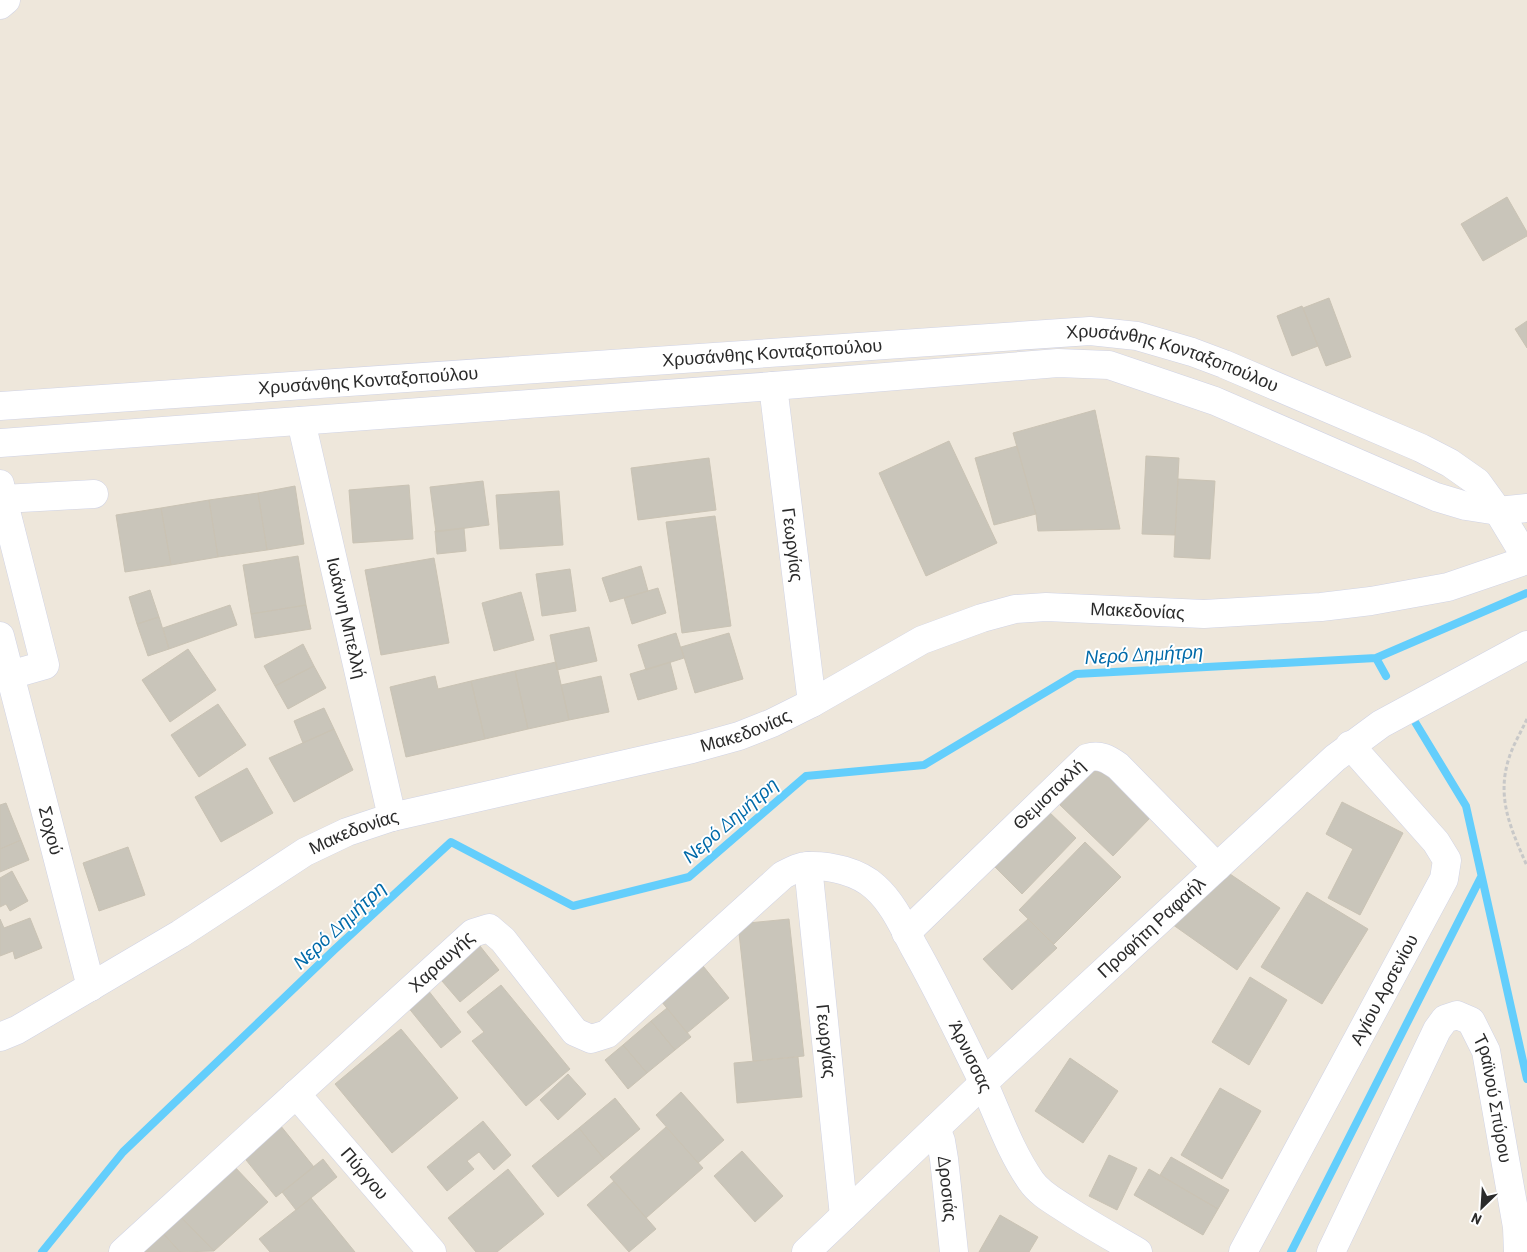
<svg xmlns="http://www.w3.org/2000/svg" width="1527" height="1252" font-family="Barlow,sans-serif">
  <style>
    .lines { fill: none; stroke-linecap: round; stroke-linejoin: round }
    .stream { stroke: #63cefc; stroke-width: 8 }
    .building { fill: #c9c5ba; stroke: #cac3b4 }
    .minor-casing { stroke: #d0d3e5; stroke-width: 29 }
    .tertiary-casing { stroke: #d0d3e5; stroke-width: 29 }
    .path { stroke: #c8c8c8; stroke-width: 3; stroke-dasharray: 4 2.5; stroke-linecap: butt }
    .minor { stroke: #fff; stroke-width: 28 }
    .tertiary { stroke: #fff; stroke-width: 28 }
    .labels { text-anchor: middle; stroke-width: 4; stroke-linejoin: round; paint-order: stroke }
    .street-label { font-size: 18px; fill: #2b2b2b; stroke: #fff }
    .water-label { font-size: 19px; font-style: italic; fill: #006aa9; stroke: #fff }
  </style>
  <rect width="100%" height="100%" fill="#eee7db"/>
  <g class="lines">
    <path class="stream" d="M1376,658L1386,676
      M1412,717L1466,806L1527,1079
      M42,1252L123,1152L334,950L451,842L573,906L689,877L806,776L924,765L1076,674L1376,658L1527,593
      M1291,1252L1481,877"/>
  </g>
  <path class="building" d="M1507,197L1527,232V236L1483,261L1461,224Z
    M1329,298L1351,357L1326,366L1303,308Z
    M1302,306L1318,346L1292,356L1277,316Z
    M1527,321V348L1515,329Z
    M1095,410L1120,529L1038,531L1036,514L1013,433Z
    M949,441L997,543L926,576L879,473Z
    M1017,446L1036,514L994,525L975,458Z
    M1146,456L1179,458L1175,535L1142,534Z
    M709,458L716,510L638,520L631,468Z
    M1178,479L1215,481L1210,559L1174,557Z
    M483,481L489,525L436,532L430,487Z
    M409,485L413,539L353,543L349,490Z
    M295,486L304,544L267,550L258,493Z
    M559,491L563,545L500,549L496,495Z
    M258,493L267,550L218,557L209,500Z
    M209,500L218,557L171,565L161,508Z
    M161,508L171,565L125,572L116,515Z
    M715,516L731,626L682,633L666,522Z
    M464,528L466,551L437,554L435,531Z
    M298,556L306,605L251,614L243,565Z
    M434,558L449,643L381,655L365,570Z
    M641,566L648,591L610,602L602,578Z
    M570,569L576,611L542,616L536,574Z
    M658,588L666,613L632,624L624,598Z
    M150,590L159,617L137,624L129,597Z
    M521,592L534,640L494,651L482,603Z
    M230,605L237,625L169,649L163,628Z
    M306,605L311,629L255,638L251,614Z
    M159,617L169,649L148,656L137,624Z
    M589,627L597,661L557,670L550,635Z
    M676,633L684,658L646,670L638,645Z
    M729,633L743,679L695,693L681,647Z
    M303,644L314,666L275,686L264,666Z
    M188,649L216,690L170,722L142,680Z
    M556,662L569,720L528,729L515,671Z
    M670,662L677,689L638,700L630,674Z
    M314,666L326,688L288,709L275,686Z
    M515,671L528,729L485,739L471,681Z
    M435,676L438,689L471,681L485,739L406,757L390,687Z
    M601,676L609,712L569,720L561,685Z
    M218,704L246,745L199,777L171,735Z
    M324,708L334,729L303,743L294,721Z
    M334,729L353,770L294,802L269,758Z
    M1097,766L1151,817L1113,856L1060,805Z
    M247,768L273,813L221,842L195,797Z
    M1342,802L1403,833L1360,915L1328,898L1353,849L1326,834Z
    M6,803L21,840L0,849V805Z
    M1046,809L1076,838L1022,894L993,865Z
    M21,840L29,860L0,872V849Z
    M1085,842L1121,877L1054,944L1019,910Z
    M128,847L145,895L99,911L83,863Z
    M12,871L28,901L10,911L6,904L0,907V878Z
    M1230,874L1280,908L1237,970L1169,922L1191,907Z
    M1307,892L1368,929L1322,1004L1261,967Z
    M30,918L42,948L15,959L13,951L0,956V919L4,928Z
    M789,919L804,1056L753,1061L738,924Z
    M1028,919L1057,948L1012,990L983,959Z
    M476,941L499,970L460,1002L436,974Z
    M699,961L729,998L687,1033L657,996Z
    M1250,977L1287,1000L1249,1065L1212,1042Z
    M424,985L461,1032L441,1048L403,1001Z
    M501,985L570,1069L526,1106L472,1041L484,1032L467,1012Z
    M667,1008L691,1037L675,1050L651,1021Z
    M651,1021L675,1050L647,1073L623,1045Z
    M401,1029L458,1098L392,1153L335,1084Z
    M623,1045L647,1073L628,1089L605,1060Z
    M798,1057L802,1097L737,1103L734,1063Z
    M1070,1058L1118,1091L1083,1143L1035,1111Z
    M568,1074L586,1094L558,1120L540,1100Z
    M1220,1088L1261,1111L1222,1179L1181,1155Z
    M681,1092L724,1140L698,1163L656,1115Z
    M615,1098L640,1129L604,1159L579,1128Z
    M483,1121L511,1155L494,1170L479,1152L467,1161L474,1169L447,1191L427,1167Z
    M280,1125L314,1167L276,1197L242,1155Z
    M666,1127L703,1168L646,1218L610,1177Z
    M579,1128L604,1159L558,1197L532,1166Z
    M742,1151L783,1196L755,1222L714,1176Z
    M1109,1155L1137,1168L1117,1210L1089,1196Z
    M1171,1157L1229,1190L1218,1209L1160,1175Z
    M323,1159L337,1177L296,1210L282,1192Z
    M233,1165L268,1202L214,1251L179,1215Z
    M508,1169L544,1214L497,1252H476L448,1218Z
    M1149,1169L1218,1209L1203,1235L1134,1195Z
    M614,1181L656,1229L629,1252L587,1205Z
    M311,1198L355,1252H270L259,1239Z
    M179,1215L214,1251L180,1252L161,1231Z
    M1000,1215L1038,1237L1029,1252H979Z
    M161,1231L180,1252H138Z"/>
  <g class="lines">
    <g class="minor-casing">
      <g id="minor">
        <path d="M0,5L6,0"/>
        <path id="s1" d="M773,386L812,703"/>
        <path id="s2" d="M301,421L392,817"/>
        <path d="M0,484L3,499L94,494"/>
        <path d="M0,499H3L45,665L10,675"/>
        <path d="M1498,511L1527,508"/>
        <path id="s3" d="M0,636L91,987"/>
        <path id="s4" d="M808,866L844,1216"/>
        <path id="s5" d="M906,933L1087,758C1100,754 1108,759 1118,766L1217,867"/>
        <path id="s6" d="M296,1094L432,1252"/>
        <path id="s7" d="M936,1128L941,1141L944,1159L954,1252"/>
        <path id="s8" d="M123,1252L473,933L489,928L503,940L575,1032L591,1039L607,1034L783,875C791,871 799,866 808,866C830,865 859,872 875,887C893,903 903,926 914,947C939,991 961,1037 983,1082C998,1115 1010,1151 1031,1181C1040,1194 1054,1201 1066,1209C1090,1225 1114,1238 1138,1252"/>
        <path id="s9" d="M1243,1252L1444,879L1447,860L1436,842L1350,745"/>
        <path id="s10" d="M1331,1252L1437,1030L1445,1019L1457,1015L1471,1021L1486,1051L1517,1227L1518,1252"/>
      </g>
    </g>
    <g class="tertiary-casing">
      <g id="tertiary">
        <path id="s11" d="M0,406L1090,331L1137,336L1192,352L1224,364L1421,448L1450,463L1477,482L1498,511L1527,559"/>
        <path d="M0,443L773,386L1058,363L1109,365L1215,401L1436,497L1466,506L1498,511"/>
        <path id="s12" d="M0,1037L17,1030L180,934L305,852L347,832L392,817L692,749L739,736L772,723L812,703L922,640L982,618L1015,609L1046,607L1204,614L1321,607L1371,601L1448,587L1527,560"/>
        <path id="s13" d="M806,1252L995,1072L1335,758L1381,724L1527,645"/>
      </g>
    </g>
    <path class="path" d="M1527,719C1521,732 1513,745 1509,758C1496,798 1511,829 1527,866"/>
    <use href="#minor" class="minor"/>
    <use href="#tertiary" class="tertiary"/>
  </g>
  <g class="labels">
    <g class="street-label">
      <text dy="6" stroke="none"><textPath href="#s11" startOffset="774">Χρυσάνθης Κονταξοπούλου</textPath></text>
      <text dy="6" stroke="none"><textPath href="#s11" startOffset="1179">Χρυσάνθης Κονταξοπούλου</textPath></text>
      <text dy="6" stroke="none"><textPath href="#s11" startOffset="369">Χρυσάνθης Κονταξοπούλου</textPath></text>
      <text dy="6" stroke="none"><textPath href="#s1" startOffset="160">Γεωργίας</textPath></text>
      <text dy="6" stroke="none"><textPath href="#s12" startOffset="1235">Μακεδονίας</textPath></text>
      <text dy="6" stroke="none"><textPath href="#s2" startOffset="202">Ιωάννη Μπελλή</textPath></text>
      <text dy="6" stroke="none"><textPath href="#s12" startOffset="815">Μακεδονίας</textPath></text>
      <text dy="6" stroke="none"><textPath href="#s5" startOffset="199">Θεμιστοκλή</textPath></text>
      <text dy="6" stroke="none"><textPath href="#s3" startOffset="201">Σοχού</textPath></text>
      <text dy="6" stroke="none"><textPath href="#s12" startOffset="410">Μακεδονίας</textPath></text>
      <text dy="6" stroke="none"><textPath href="#s13" startOffset="474">Προφήτη Ραφαήλ</textPath></text>
      <text dy="6" stroke="none"><textPath href="#s8" startOffset="431">Χαραυγής</textPath></text>
      <text dy="6" stroke="none"><textPath href="#s9" startOffset="298">Αγίου Αρσενίου</textPath></text>
      <text dy="6" stroke="none"><textPath href="#s4" startOffset="176">Γεωργίας</textPath></text>
      <text dy="6" stroke="none"><textPath href="#s8" startOffset="1191">Άρνισσας</textPath></text>
      <text dy="6" stroke="none"><textPath href="#s10" startOffset="369">Τραϊνού Σπύρου</textPath></text>
      <text dy="6" stroke="none"><textPath href="#s6" startOffset="105">Πύργου</textPath></text>
      <text dy="6" stroke="none"><textPath href="#s7" startOffset="62">Δροσιάς</textPath></text>
    </g>
    <g class="water-label">
      <text transform="translate(1144 654) rotate(-3)" y="7">Νερό Δημήτρη</text>
      <text transform="translate(730 820) rotate(-41)" y="7">Νερό Δημήτρη</text>
      <text transform="translate(339 925) rotate(-43)" y="7">Νερό Δημήτρη</text>
    </g>
  </g>
  <g transform="translate(1482 1207) rotate(205)" stroke="#ffffff" stroke-width="4" paint-order="stroke">
  <path d="M0-4L9 19L0 12L-9 19Z" fill="#2b2b2b"/>
  <text y="-8" font-size="14" font-weight="bold" text-anchor="middle" fill="#2b2b2b">N</text>
  </g>
</svg>
